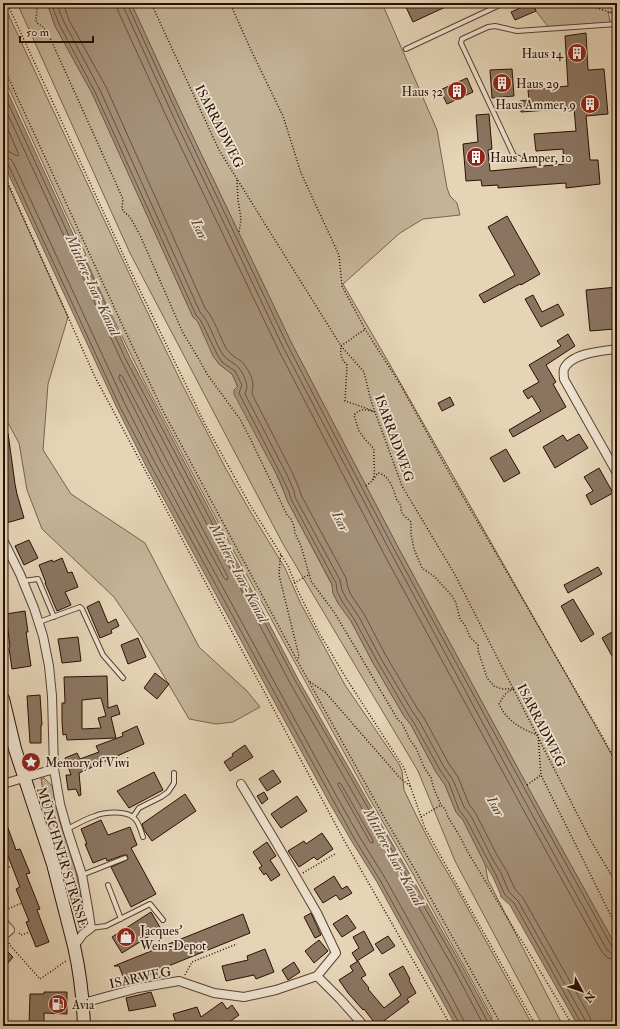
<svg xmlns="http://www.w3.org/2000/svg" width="620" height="1029" font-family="'IM FELL Double Pica',serif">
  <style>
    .green { fill: #c5b398; stroke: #78614e }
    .water { fill: #a5917a; stroke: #745d4b }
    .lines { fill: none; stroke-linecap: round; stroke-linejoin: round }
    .shore { stroke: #685040; stroke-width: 1 }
    .building { fill: #8b7561; stroke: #2a0f05; fill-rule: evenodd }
    .lane-casing { stroke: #594031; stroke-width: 6 }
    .street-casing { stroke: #594031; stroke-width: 10 }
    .secondary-casing { stroke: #2a0f05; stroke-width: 14 }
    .path { stroke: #2a0f05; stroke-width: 1.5; stroke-dasharray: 1 2; stroke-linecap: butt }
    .lane { stroke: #eee3d0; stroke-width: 4 }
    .street { stroke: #eee3d0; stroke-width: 8 }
    .secondary { stroke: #eee3d0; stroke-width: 12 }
    .labels { text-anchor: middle; stroke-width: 3.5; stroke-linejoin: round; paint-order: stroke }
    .poi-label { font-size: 13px; fill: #2a0f05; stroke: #eee3d0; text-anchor: start }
    .street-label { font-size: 13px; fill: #2a0f05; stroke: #eee3d0 }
    .water-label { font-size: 14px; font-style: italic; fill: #5b4334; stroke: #eee3d0 }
  </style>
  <rect width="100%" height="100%" fill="#e5d4b6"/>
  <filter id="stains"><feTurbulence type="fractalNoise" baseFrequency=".005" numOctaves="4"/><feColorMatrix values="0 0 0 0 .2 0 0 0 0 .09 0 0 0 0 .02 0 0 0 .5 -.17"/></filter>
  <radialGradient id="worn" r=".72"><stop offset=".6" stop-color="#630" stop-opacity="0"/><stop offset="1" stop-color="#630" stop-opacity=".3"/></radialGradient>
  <path class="green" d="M3,3L142,301L183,386L226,469L250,511L285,568L301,604L345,685L399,764L402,771L404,790L416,815L432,846L457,889L533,1026H495L491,1019L492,1017L413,874L368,796L218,522L147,387L109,310L84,256L86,255L65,212L3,75Z
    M17,3H47L55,26L92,93L193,317L198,322L219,364L232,374L285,494L287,500L332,585L333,593L338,603L351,621L372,661L404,716L411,725L436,772L445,785L456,812L463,820L485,864L488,880L563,1026H543L455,861L418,771L283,544L130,253Z
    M131,3H382L437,130L447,188L450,196L457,203L460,215L423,219L400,233L343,284L389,363L617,764V948L542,813L399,549L291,342L182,114Z
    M533,3H617V14H615L608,12L611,25L550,29L536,11Z
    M3,174L68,317L48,384L43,450L71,494L145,543L199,647L247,691L260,707L233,722L216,724L189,719L141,637L114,597L42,529L27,490L19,443L8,423H3Z
    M41,778H44L52,786L59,819L76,872L84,913L85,928H84C77,897 68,867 58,837C51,818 43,798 41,778Z"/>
  <path class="water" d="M47,3H131L182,114L291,342L399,549L542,813L617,948V1026H578L510,905L501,897L500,893L493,877L485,864L463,820L456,812L445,785L436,772L411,725L404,716L372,661L351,621L338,603L333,593L332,584L287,500L285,494L279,479L234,394V390L238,386L232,374L219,364L213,356L198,322L193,317L92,93L55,26Z
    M3,82L130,358L298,679L457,957L495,1026H456L377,882L351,840L329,802L147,468L117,408L3,162Z"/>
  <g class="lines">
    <path class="shore" d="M51,3L59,24L95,92L196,315L201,321L217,354L222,362L235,371L242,385L239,393L282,477L289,492L291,499L336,583L337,591L342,601L354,619L376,659L408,714L414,723L440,770L449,783L459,810L466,819L489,862L496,875L505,895L514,903L581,1023V1026
      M56,3L64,22L100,90L200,312C212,325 214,343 224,356C228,361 235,363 239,368C242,371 245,378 246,382C248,387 246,390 245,394L287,475L294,491L295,497L340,580L342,590L346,598L359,617L380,657L412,711L419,721L444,767L453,780L464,807L471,816L493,860L501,873L509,892L518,901L585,1020L586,1026
      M63,3L69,20L106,87L205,308C215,320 219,335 226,348C230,355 236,357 242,362C247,367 253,378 253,385C253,388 252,391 252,394L292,472L299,488L301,495L346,578L348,588L351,595L364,614L385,654L417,708L424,718L449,764L458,777L469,804L476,814L498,857L506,870L515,889L523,898L590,1017L592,1026
      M117,3L118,11L168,120L278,349L385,556L529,820L602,952L608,958L617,960
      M123,3L124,8L174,118L283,347L391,553L534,818L607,950L612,954H617
      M128,3V6L178,115L287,344L395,551L539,815L612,947L614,949H617
      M3,92L126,360L295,680L454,959L490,1026
      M3,104L122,362L290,683L450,962L484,1026
      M3,118L19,155L17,156L10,152L3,151
      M3,157L9,158L13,162L125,404L155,463L337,797L359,836L385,878L452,998L464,1021L465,1026
      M3,162H6L8,164L120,407L151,466L333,800L354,838L380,880L459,1023V1026
      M120,375L122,376L228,577L227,580H226L224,578L160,460L119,378Z
      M339,783L341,784L373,840V843L370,842L338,785Z"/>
  </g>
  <path class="building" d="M404,3H454L413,22Z
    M531,3H533L536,11L515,20L511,12Z
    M586,33L588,70L604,69L608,114L586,116L590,160H598L600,184L566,188V183L498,188V185L482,186L481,180L466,181L463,144L478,142L476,115L489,114L492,149L488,150L490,171L564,164L563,149L536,151L534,134L576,131L574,108L521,112L520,101L529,100L528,90L568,86L565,36Z
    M512,69L514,96L492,98L490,70Z
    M467,78L473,92L447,104L440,90Z
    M507,216L540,274L521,285L520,284L484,303L479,295L515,275L488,227Z
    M617,287V303H612L615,329L590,331L586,290Z
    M533,295L542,312L558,304L564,315L541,327L525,299Z
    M568,334L575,346L546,365L556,382L553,384L566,407L513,437L509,430L541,411L532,396L528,399L523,391L539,382L529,365L561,346L557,341Z
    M450,397L454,405L442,411L438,403Z
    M8,433L15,484L17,494L24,518L6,523L3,511V434Z
    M579,434L588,448L555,468L543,447L563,435L567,441Z
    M506,449L520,473L504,482L490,458Z
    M599,468L613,493L591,505L586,495L593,491L584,477Z
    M29,540L38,558L24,565L15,546Z
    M62,558L68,573L72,572L78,587L65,592L71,605L57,611L45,583H46L39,565L52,560L53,562Z
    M598,567L602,574L568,593L564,585Z
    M573,599L594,634L581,642L561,606Z
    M99,601L108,623L116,619L119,626L111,630L112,633L100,638L87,607Z
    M25,611L28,632H26L31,666L12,669L9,648L10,647L6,614Z
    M617,629V665L602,638Z
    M78,637L81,661L62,663L58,639Z
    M138,638L146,657L128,664L121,645Z
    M155,673L169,684L157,699L144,688Z
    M107,676L108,708L117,705L120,714L111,717L116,738L67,740L66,734L63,735L62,722V703H65L64,677ZM101,698L106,716L98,718L101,728L82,729V700Z
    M40,695L42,725H41V743H30L27,696Z
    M137,726L144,744L79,773L81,795L79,796L76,789L68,790L66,775H71L65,758L77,753L80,759L99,752L96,746L123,736L122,733Z
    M245,745L253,757L230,771L224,762L233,756L232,754Z
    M273,770L281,782L267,791L259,779Z
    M154,772L163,790L129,808L117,791Z
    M264,792L268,799L262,804L257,796Z
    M185,794L196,811L152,841L144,830L142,824Z
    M297,796L307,811L281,828L271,814Z
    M3,817H4L16,850L20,849L30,873L26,874L40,909L37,910L49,942L36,947L26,922L29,921L16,889L20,887L3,843Z
    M101,820L108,835L130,827L137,845L131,848L156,894L131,907L111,867L127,860L128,858L127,855H124L107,861L106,858L93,863L85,844H87L81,829Z
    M322,833L333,849L317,860L314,857L299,867L288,851L304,841L306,844Z
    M267,842L276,856L270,860L280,875L271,881L266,873L264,875L259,868L262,866L253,852Z
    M334,876L342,889L347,886L352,893L340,900L336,895L323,903L314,889Z
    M151,912L161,929L122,953L112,937Z
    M311,913L321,935L315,938L304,917Z
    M243,914L250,933L166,967V968L126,984L119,966H114Z
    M347,915L356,928L342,937L333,924Z
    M364,931L374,950L357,961L352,953L359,948L353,937Z
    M388,936L395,946L382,954L375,944Z
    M319,940L328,951L314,963L305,951Z
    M265,949L274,972L256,979L254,975L226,981L222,966L248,960L247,956Z
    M7,951L13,957L3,969V955Z
    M358,961L366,975L361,978L369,988L368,989L384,1008L401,995L389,974L403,966L410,979L409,980L416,993L407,999L409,1002L377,1026L364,1009L363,1010L348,993L339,980L353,971L350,966Z
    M294,962L300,972L288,980L282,970Z
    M44,992H67V1014L44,1013V1026H29L30,994H44Z
    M151,992L156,1006L129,1011L126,998Z
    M222,1002L227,1009L232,1005L239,1015L224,1026H177L173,1014L197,1007L201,1017Z"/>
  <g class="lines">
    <g class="lane-casing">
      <path id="lane" d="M406,49L504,3
        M519,158L514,156L461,43L462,39L488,27L495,26L517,31L617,24
        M23,581L38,579L54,617
        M39,622L80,607L82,609L103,655L123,678
        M133,817L139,808L161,797L168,792L174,783V773
        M67,829C76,825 85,819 95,816C104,812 126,810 134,818C139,822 141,831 143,837
        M82,875L125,858
        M108,885L121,919
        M91,928L106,926L150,904L163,920"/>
    </g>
    <g class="street-casing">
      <path id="street" d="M617,349C602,351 571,353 564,369C563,372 564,376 564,379L617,473
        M3,540L20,574L34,608L43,636L49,666L52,696L54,769L60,804L67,829L82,875L88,908L91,928L83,934L74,946
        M3,784L54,769
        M241,784L274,839L317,913L336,953L317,976
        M3,922L10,930L3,936
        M83,1003L138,988L179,981L214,993L244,997L276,990L317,976L340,999L364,1026"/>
    </g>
    <g class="secondary-casing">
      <path id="secondary" d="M3,699L15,749L53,864L74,946C80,972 83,999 84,1026"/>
    </g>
    <path class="path" d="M7,3L133,276L205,424L250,505L288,566L298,591L318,631L346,678L404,768L425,828L536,1026
      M35,3L37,8L36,20L37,23L43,27L48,34L51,40L123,199L122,208L123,211L130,217L140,235L183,333L200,361L207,374L240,419L250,438L287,515L291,519L294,526L295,533L301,546L311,581L334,612L352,642L398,720L402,723L410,740L416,748L424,767L431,778L434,789L441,805L445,809L448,817L459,835L469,854L517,934L522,941L573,1026
      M151,3L219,150L341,346L364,372L371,401L402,486L454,573L590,839L617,885
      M230,3L250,48L283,116L301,173L339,255L342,286L365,329L400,384L451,476L601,734L617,764
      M582,3L615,14H617
      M3,66L120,320L163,411L298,662L384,817L414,868L502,1026
      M3,172L95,377L345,842L451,1026
      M237,180L238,200L241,219L239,233
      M364,330L341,346C340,354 341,359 347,365L345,401L363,407L375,412C367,409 360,408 354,415L359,431L364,438L374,449C373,457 376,473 373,479C372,482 368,484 366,486
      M373,480L378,473C389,475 393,488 396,498C397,501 400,503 401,506C401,508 401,512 402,513C404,516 408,519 411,522V534L414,549L422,568L435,577L452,596L456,603L460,619L465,625L470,637L478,645V650L487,678L494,686L502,689H514C505,692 504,696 499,704C507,721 521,729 538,735L541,775L617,928
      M281,555L280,560L279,575L299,656L298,660
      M294,583L310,574
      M310,682L325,692L400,778L410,786
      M527,785L541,775
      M421,817L441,805
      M3,869L12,866
      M303,873L335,854
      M3,882L8,898L7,914
      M3,911L22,903
      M19,933L21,935L30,932
      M9,943V944L40,979L66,961
      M185,975L192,962L237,944"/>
    <use href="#lane" class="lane"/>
    <use href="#street" class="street"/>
    <use href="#secondary" class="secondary"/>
  </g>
  <defs>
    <g id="building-disc" transform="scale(1)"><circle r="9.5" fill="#8f2418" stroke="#eee3d0"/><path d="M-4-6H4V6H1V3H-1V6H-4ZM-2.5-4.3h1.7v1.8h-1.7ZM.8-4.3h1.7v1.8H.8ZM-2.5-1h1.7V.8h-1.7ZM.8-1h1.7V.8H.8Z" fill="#fff"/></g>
    <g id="sight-disc" transform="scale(1)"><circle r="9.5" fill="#8f2418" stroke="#eee3d0"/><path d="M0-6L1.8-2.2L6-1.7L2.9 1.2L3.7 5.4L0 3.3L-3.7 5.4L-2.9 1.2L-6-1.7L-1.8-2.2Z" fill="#fff"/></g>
    <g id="shop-disc" transform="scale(1)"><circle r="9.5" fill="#8f2418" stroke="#eee3d0"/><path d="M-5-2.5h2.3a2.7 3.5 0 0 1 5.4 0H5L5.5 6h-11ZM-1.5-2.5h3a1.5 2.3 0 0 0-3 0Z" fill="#fff"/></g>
    <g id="fuel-disc" transform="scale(1)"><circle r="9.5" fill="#8f2418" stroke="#eee3d0"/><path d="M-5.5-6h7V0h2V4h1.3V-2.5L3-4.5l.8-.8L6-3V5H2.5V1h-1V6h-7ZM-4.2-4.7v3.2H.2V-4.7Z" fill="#fff"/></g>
  </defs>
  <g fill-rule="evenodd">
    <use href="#building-disc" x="577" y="53"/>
    <use href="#building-disc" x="502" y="83"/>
    <use href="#building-disc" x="457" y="91"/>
    <use href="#building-disc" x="590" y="104"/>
    <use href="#building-disc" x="476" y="157"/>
    <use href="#sight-disc" x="31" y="762"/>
    <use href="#shop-disc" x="126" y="937"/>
    <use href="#fuel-disc" x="58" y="1004"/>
  </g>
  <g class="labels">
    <g class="poi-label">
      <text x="563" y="58" text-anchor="end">Haus 14</text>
      <text x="516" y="88">Haus 29</text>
      <text x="443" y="96" text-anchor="end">Haus 32</text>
      <text x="576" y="109" text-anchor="end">Haus Ammer, 9</text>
      <text x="490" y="162">Haus Amper, 10</text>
      <text x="45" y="767">Memory of Viwi</text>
      <text x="140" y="935">Jacques'<tspan x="140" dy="15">Wein-Depot</tspan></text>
      <text x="72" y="1009">Avia</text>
    </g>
    <g class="street-label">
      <text transform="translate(220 126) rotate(63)" y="5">ISARRADWEG</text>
      <text transform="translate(395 438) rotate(70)" y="5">ISARRADWEG</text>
      <text transform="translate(542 725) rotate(63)" y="5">ISARRADWEG</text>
      <text transform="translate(63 857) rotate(73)" y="5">MÜNCHNER STRASSE</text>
      <text transform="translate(140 977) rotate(-12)" y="5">ISARWEG</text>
    </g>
    <g class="water-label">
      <text transform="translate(200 229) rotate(64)" y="5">Isar</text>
      <text transform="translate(93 285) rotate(65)" y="5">Mittlere-Isar-Kanal</text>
      <text transform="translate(341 521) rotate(63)" y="5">Isar</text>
      <text transform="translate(239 573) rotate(62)" y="5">Mittlere-Isar-Kanal</text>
      <text transform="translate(496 806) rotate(61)" y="5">Isar</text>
      <text transform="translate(394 857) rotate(61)" y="5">Mittlere-Isar-Kanal</text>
    </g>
  </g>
  <rect width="620" height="1029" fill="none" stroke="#e5d4b6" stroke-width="16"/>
  <rect x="4" y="4" width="612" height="1021" fill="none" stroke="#2a0f05" stroke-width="2"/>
  <rect x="8" y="8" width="604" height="1013" fill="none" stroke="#2a0f05"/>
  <g transform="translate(582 991) rotate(130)" stroke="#eee3d0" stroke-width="3" paint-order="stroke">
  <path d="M0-3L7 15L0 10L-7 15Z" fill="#2a0f05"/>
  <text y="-6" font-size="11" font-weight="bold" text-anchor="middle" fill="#2a0f05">N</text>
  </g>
  <path d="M20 36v6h73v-6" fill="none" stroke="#2a0f05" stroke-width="2"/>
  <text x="26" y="36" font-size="12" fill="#2a0f05" stroke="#eee3d0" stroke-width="3" paint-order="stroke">50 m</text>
  <rect width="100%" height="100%" filter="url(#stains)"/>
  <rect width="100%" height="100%" fill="url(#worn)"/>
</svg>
